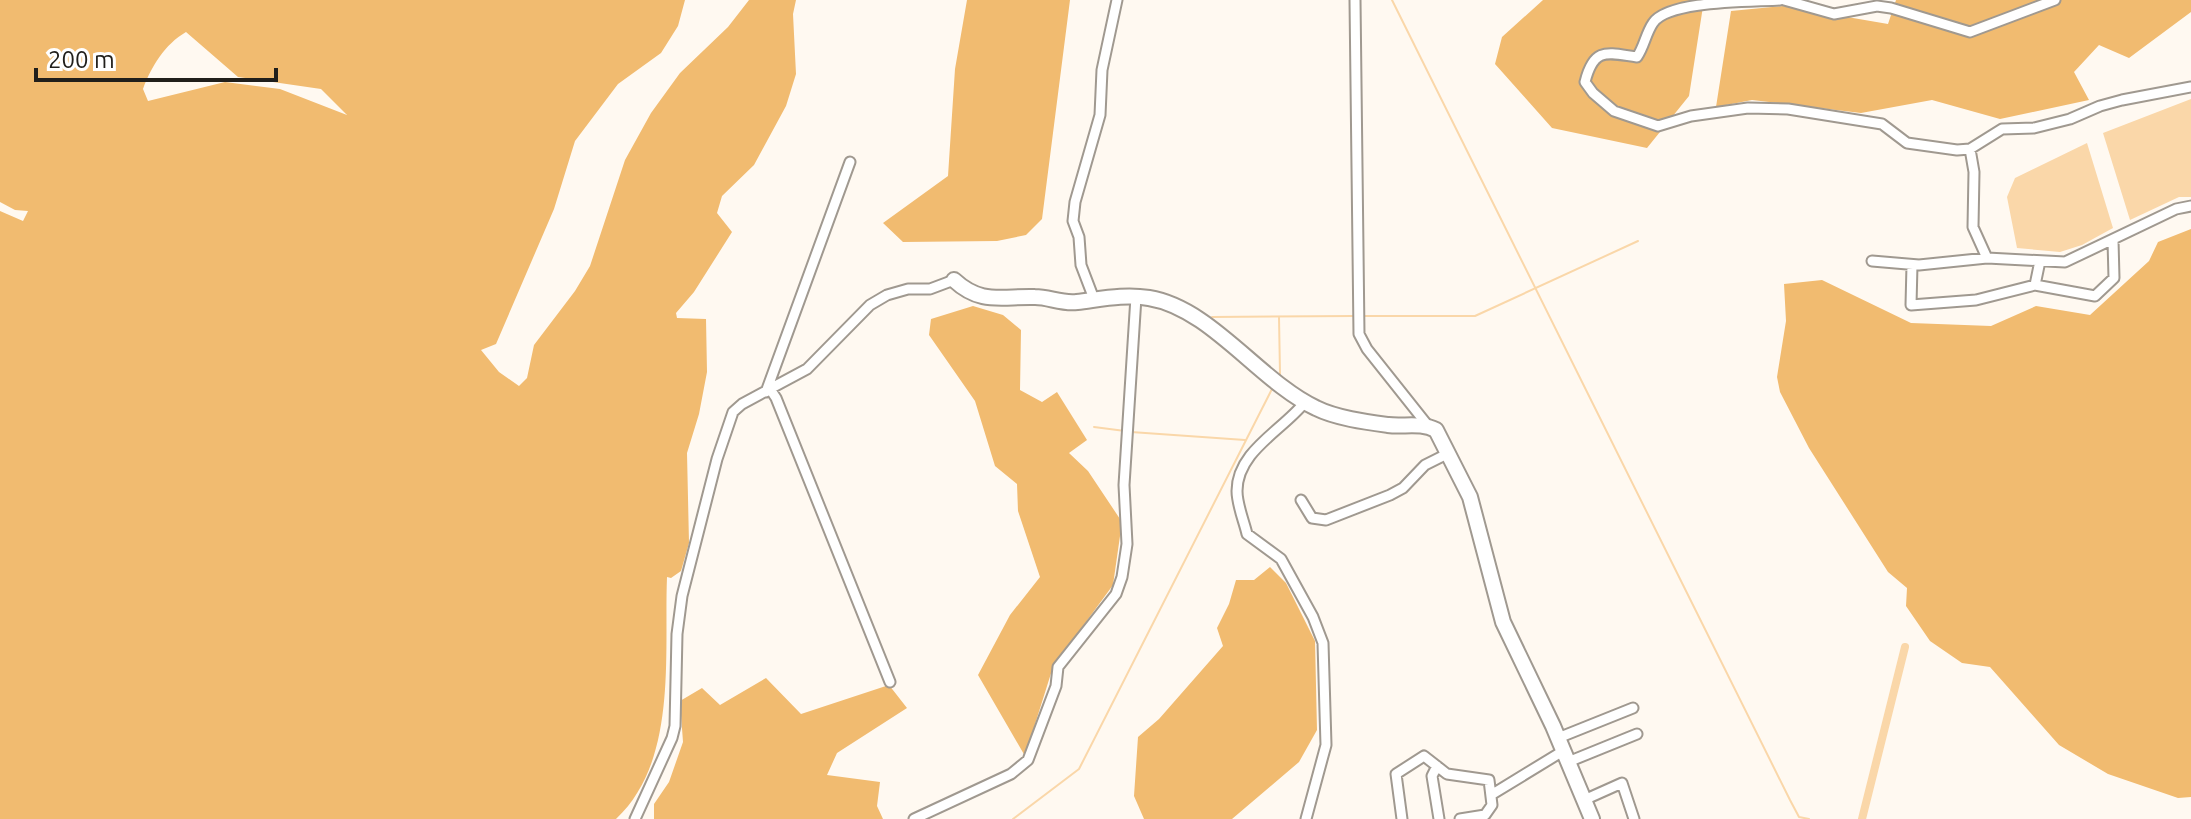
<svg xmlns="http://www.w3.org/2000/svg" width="2191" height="819" font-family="Ubuntu,sans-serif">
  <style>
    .green { fill: #f1bb70; fill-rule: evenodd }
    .water { fill: #fad7a9 }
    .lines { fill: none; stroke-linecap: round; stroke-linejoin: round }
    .stream { stroke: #fad7a9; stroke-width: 2 }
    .canal { stroke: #fad7a9; stroke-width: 8 }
    .street-casing { stroke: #a09990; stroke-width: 13 }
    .secondary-casing { stroke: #a09990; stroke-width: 18 }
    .street { stroke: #fff; stroke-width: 9 }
    .secondary { stroke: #fff; stroke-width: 14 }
  </style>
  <rect width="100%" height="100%" fill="#fff9f1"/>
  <path class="green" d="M0,0H685L678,26L661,53L618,84L575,141L554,209L496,344L481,350L499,372L519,386L527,378L534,345L575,291L590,266L625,160L651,113L680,73L728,27L749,0H796L793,14L796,74L786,106L754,165L722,196L717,213L732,232L694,292L676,313L677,318L706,319L707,372L699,414L687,453L689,543L681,571L671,578L667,577C664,655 678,761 616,819H0V211L23,221L28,211L15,210L0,202ZM186,32L238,77L321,89L347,115L280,89L225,82L148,101L143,89C151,67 165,44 186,32Z
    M967,0H1070L1042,219L1026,235L997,241L903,242L883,223L948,176L955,69Z
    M1543,0H1704L1689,96L1647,148L1552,128L1495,64L1502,37Z
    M1896,0H2191V12L2129,58L2099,45L2074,72L2089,100L2000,119L1932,100L1861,113L1752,100L1716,107L1731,11L1783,6L1888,24Z
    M2191,229V797L2178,798L2108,774L2059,745L1990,667L1962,663L1930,641L1906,606L1907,588L1888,572L1809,448L1780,392L1777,377L1786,321L1784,284L1822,280L1911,323L1991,326L2036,306L2090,315L2149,261L2158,242Z
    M973,306L1003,315L1021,330L1020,390L1042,402L1057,392L1087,440L1069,453L1088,471L1122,522L1113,585L1053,667L1025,756L978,675L1010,615L1040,577L1018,511L1017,484L995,466L975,401L929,335L931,319Z
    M1270,567L1286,583L1315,641L1317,730L1299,762L1232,819H1144L1134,796L1138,737L1159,719L1223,646L1217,628L1229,604L1236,580H1254Z
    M766,678L801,714L889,685L907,708L837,753L827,775L880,782L877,806L883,819H654V804L669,782L683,742L680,701L702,688L720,705Z"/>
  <path class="water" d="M2191,99V197H2179L2130,220L2103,133Z
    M2087,143L2113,228L2082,245L2060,252L2017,248L2007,197L2015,178Z"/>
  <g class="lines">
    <path class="stream" d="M1392,0L1790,800L1799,817L1809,819
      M1361,316H1475L1638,241
      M1212,317L1354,316
      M1278,378L1280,374L1279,317
      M1094,427L1125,431
      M1131,432L1245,440
      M1013,819L1079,769L1273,387"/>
    <path class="canal" d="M1862,819L1905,647"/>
    <g class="street-casing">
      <path id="street" d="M1355,0L1359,334L1367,349L1429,427
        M1780,0C1753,2 1668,0 1653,23C1646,33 1644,47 1637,57C1608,53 1594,46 1585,82L1593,93L1614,111L1658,126L1691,116L1748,108L1788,109L1882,124L1907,143L1957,150L1970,149L2002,129L2034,128L2070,119L2100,106L2122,100L2191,87
        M1784,0L1834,14L1877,6L1891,8L1970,32L2055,0
        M1970,149L1974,172L1973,227L1987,258
        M1872,261L1919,265L1987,258L2065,262L2176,209L2191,206
        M1912,265L1911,305L1976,300L2035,285L2095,296L2114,278L2113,240
        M2035,285L2040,261
        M1094,299L1081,265L1079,237L1073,221L1075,202L1100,115L1102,70L1117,0
        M770,389L776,398L890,682
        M766,392L850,162
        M1305,402C1283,430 1237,451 1237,491C1237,505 1244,521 1247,534L1281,559L1313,617L1323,643L1326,745L1306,819
        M1301,500L1312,518L1326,520L1390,495L1403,488L1425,465L1449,453
        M1558,738L1633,708
        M1568,762L1637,734
        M1437,766L1432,776L1439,819
        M1491,795L1563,751
        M1584,800L1622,783L1634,819
        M635,819L672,738L675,726L677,634L682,596L717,459L733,412L742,404L807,369L870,305L887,295L908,289H930L954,280
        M914,819L1011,774L1028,760L1056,686L1058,667L1116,594L1122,577L1127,544L1124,485L1136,297
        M1402,819L1396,774L1424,756L1447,774L1489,780L1492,805L1485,815L1460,819"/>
    </g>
    <g class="secondary-casing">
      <path id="secondary" d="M954,280C981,305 1001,296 1035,297C1049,297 1062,304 1077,302C1102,299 1124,294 1149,298C1211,308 1260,382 1316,408C1336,418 1366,422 1388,425C1404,427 1421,422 1436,430L1470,497L1503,622L1553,726L1592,819"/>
    </g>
    <use href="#street" class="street"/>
    <use href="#secondary" class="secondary"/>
  </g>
  <path d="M36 68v12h240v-12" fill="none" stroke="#211f1b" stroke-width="4"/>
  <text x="48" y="68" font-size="24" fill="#211f1b" stroke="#ffffff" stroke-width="6" paint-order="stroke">200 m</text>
</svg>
